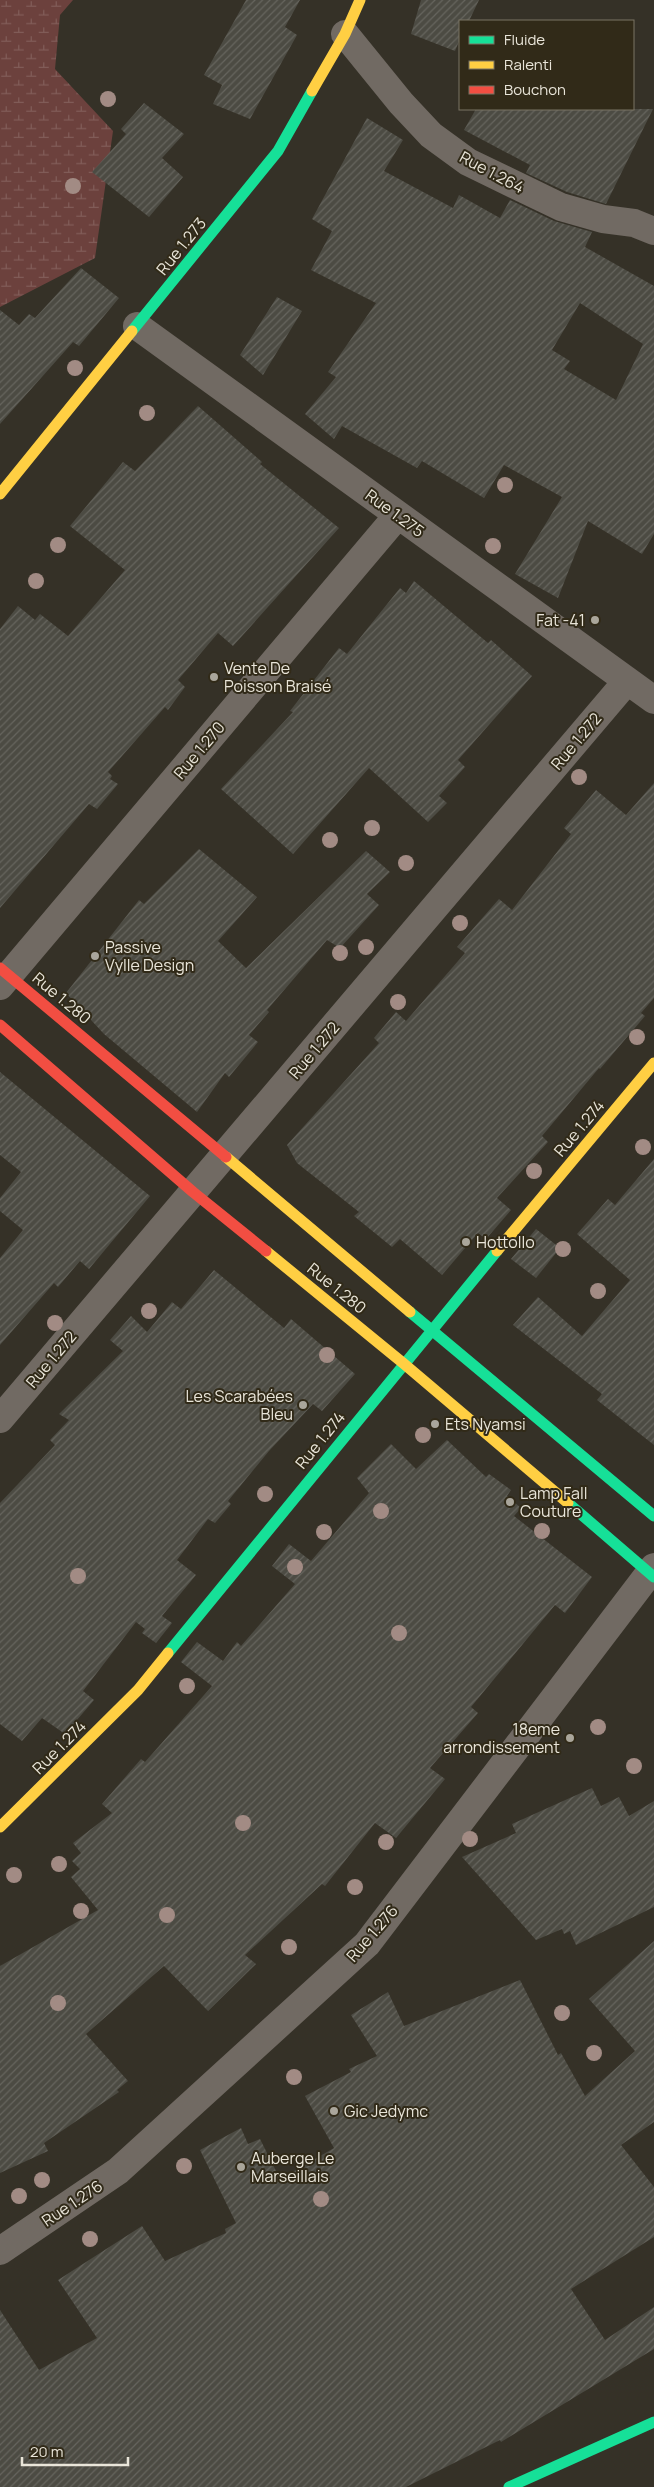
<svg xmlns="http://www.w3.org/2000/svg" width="654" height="2487" font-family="Manrope,sans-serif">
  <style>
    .wetland { fill: url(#wetland-marsh) }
    .building { fill: url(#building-hatch); fill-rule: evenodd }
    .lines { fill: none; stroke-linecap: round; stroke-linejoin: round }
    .street { stroke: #716a63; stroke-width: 28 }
    .fast { stroke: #16e098; stroke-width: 11 }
    .slow { stroke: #ffcf43; stroke-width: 11 }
    .jam { stroke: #f24e42; stroke-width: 11 }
    .tree { fill: #a28b84 }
    .poi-dot { fill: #aaa69b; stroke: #312a18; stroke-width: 2 }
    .labels { text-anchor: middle; stroke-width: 4; stroke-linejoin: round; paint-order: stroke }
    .street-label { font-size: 16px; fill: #e9e5d9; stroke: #312a18 }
    .poi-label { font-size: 16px; fill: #e9e5d9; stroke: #312a18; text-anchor: start }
  </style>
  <defs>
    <pattern id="wetland-marsh" width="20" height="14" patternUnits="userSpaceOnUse" patternTransform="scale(1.25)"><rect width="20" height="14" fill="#6c413d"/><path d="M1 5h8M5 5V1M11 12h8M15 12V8" fill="none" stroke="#815c58"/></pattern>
    <pattern id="building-hatch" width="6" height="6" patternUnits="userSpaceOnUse" patternTransform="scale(1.25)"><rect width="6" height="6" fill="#4c4b43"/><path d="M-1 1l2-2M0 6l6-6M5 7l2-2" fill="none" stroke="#66655e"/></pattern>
  </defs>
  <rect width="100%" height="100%" fill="#353127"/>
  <path class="wetland" d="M0,0H73L60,15L55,69L113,131L95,258L0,307Z"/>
  <path class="building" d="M246,0H300L285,27L297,35L250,119L213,104L222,85L204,75Z
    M421,0H479L469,21H460V39L455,51L411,34Z
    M144,103L184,134L162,158L183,177L149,217L92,172L126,134L121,129Z
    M476,109H653L606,204L567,192L526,173L530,165L464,130Z
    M367,118L403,140L384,171L453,208L459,195L500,218L510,200L554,221L592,232L585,247L654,286V534L642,554L588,521L558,598L515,574L562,497L504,465L484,498L422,461L417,468L342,426L334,439L305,414L336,377L328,372L376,303L311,270L332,231L312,219ZM580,303L643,344L616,400L564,369L570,361L552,350Z
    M81,268L119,298L79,346L73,342L0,424V310L19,325L29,314L35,318Z
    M277,297L302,311L263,375L240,355Z
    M198,406L262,462L260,464L339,528L233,646L218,633L178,680L185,687L168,710L165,707L108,772L112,776L110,779L118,784L97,809L89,804L0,908V629L18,606L35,620L40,614L68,636L125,570L70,526L123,462L135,471Z
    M414,581L488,643L491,640L532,676L458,760L465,767L439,796L447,803L428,822L369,768L293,854L221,789L293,712L290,711L339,648L347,654L400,588L406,593Z
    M654,783V998L641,1013L645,1016L600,1069L599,1068L542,1136L548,1142L497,1198L511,1210L486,1239L478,1233L442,1275L400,1239L392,1247L354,1216L359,1212L297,1163L287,1145L379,1043L374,1038L396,1012L406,1021L465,953L457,947L499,899L512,910L571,834L564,828L596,790L626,815Z
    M199,849L257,897L218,941L246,968L366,851L390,872L367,894L379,905L340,948L327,940L267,1010L269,1012L249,1035L258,1042L229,1077L225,1073L197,1112L104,1034L66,993L139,900L144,904Z
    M0,1072L150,1196L89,1269L80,1261L58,1287L54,1283L0,1345V1258L23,1230L0,1211V1198L21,1172L0,1155Z
    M654,1159V1445L597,1400L602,1394L513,1325L538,1297L582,1336L630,1280L577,1234L608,1199L615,1205Z
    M536,1229L560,1248L536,1278L511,1259Z
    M214,1270L284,1328L291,1319L355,1374L322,1411L313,1404L269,1451L228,1501L231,1504L215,1523L208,1519L177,1560L196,1575L162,1616L172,1623L156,1643L142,1633L145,1629L136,1622L83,1691L94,1700L65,1734L42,1718L22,1741L0,1724V1503L55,1445L50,1440L69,1420L59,1414L123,1351L110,1340L131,1316L147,1332L172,1302L181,1309Z
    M447,1440L486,1477L489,1474L511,1490L507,1496L521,1508L514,1516L592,1577L565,1613L555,1605L471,1707L478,1713L430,1768L445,1779L396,1838L375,1823L325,1886L322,1884L245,1955L256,1964L208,2011L164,1966L86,2034L128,2081L117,2090L119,2092L44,2143L48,2151L0,2173V1966L98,1910L71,1877L80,1869L72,1861L81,1853L73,1843L112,1813L102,1804L141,1759L145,1762L212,1686L181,1662L197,1642L223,1661L237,1642L241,1646L295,1584L272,1566L289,1544L311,1561L369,1493L357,1478L391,1444L416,1469Z
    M592,1788L601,1806L619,1797L629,1816L654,1801V1907L576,1945L570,1931L564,1934L562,1929L536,1940L462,1857L516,1833L512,1824Z
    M654,1941V2122L621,2145L654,2187V2237L571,2289L605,2340L654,2307V2349L501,2442L500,2440L406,2487H0V2310L39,2370L97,2338L58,2280L142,2226L165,2261L226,2233L225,2229L236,2223L200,2150L241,2128L248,2144L260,2139L280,2179L334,2148L305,2096L351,2072L349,2069L377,2056L351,2015L388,1992L404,2026L520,1980L558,2055L561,2053L585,2096L635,2051L589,1999Z"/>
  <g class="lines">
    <path class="street" d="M345,34L401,103L431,135L468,162L561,207L603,219L634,223L654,231
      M137,326L654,700
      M0,986L398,515
      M0,1419L627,681
      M0,2251L118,2171L367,1944L654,1567"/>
    <path class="fast" d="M132,331L278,151L312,91
      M410,1312L654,1516
      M568,1503L654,1577
      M168,1653L497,1251
      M509,2487L654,2422"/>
    <path class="slow" d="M312,91L345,34L360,0
      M0,494L132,331
      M226,1157L410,1312
      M266,1251L403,1363L568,1503
      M497,1251L654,1063
      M0,1827L138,1690L168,1653"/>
    <path class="jam" d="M0,968L226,1157
      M0,1025L193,1192L266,1251"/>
  </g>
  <g class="tree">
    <circle cx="108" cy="99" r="8"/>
    <circle cx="73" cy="186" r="8"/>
    <circle cx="75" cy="368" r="8"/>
    <circle cx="147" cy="413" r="8"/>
    <circle cx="505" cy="485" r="8"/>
    <circle cx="58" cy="545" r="8"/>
    <circle cx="493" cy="546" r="8"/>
    <circle cx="36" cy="581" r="8"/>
    <circle cx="579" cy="777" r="8"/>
    <circle cx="372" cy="828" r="8"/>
    <circle cx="330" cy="840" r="8"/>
    <circle cx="406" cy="863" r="8"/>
    <circle cx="460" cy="923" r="8"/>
    <circle cx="366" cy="947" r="8"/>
    <circle cx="340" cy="953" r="8"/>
    <circle cx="398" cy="1002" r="8"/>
    <circle cx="637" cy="1037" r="8"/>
    <circle cx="643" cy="1147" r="8"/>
    <circle cx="534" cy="1171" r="8"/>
    <circle cx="563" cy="1249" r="8"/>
    <circle cx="598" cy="1291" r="8"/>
    <circle cx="149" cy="1311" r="8"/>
    <circle cx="55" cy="1323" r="8"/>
    <circle cx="327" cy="1355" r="8"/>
    <circle cx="423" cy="1435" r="8"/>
    <circle cx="265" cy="1494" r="8"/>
    <circle cx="381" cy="1511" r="8"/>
    <circle cx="542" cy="1531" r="8"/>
    <circle cx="324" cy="1532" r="8"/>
    <circle cx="295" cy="1567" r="8"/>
    <circle cx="78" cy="1576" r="8"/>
    <circle cx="399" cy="1633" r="8"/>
    <circle cx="187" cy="1686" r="8"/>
    <circle cx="598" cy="1727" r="8"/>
    <circle cx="634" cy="1766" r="8"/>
    <circle cx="243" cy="1823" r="8"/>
    <circle cx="470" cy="1839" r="8"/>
    <circle cx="386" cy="1842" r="8"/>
    <circle cx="59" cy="1864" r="8"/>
    <circle cx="14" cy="1875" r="8"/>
    <circle cx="355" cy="1887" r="8"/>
    <circle cx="81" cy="1911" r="8"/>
    <circle cx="167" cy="1915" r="8"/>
    <circle cx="289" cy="1947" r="8"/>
    <circle cx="58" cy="2003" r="8"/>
    <circle cx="562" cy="2013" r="8"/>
    <circle cx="594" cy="2053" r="8"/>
    <circle cx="294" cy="2077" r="8"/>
    <circle cx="184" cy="2166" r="8"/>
    <circle cx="42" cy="2180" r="8"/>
    <circle cx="19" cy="2196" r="8"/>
    <circle cx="321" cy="2199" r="8"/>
    <circle cx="90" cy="2239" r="8"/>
  </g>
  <g class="poi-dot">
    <circle cx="595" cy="620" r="5"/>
    <circle cx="214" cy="677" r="5"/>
    <circle cx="95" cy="956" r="5"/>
    <circle cx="466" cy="1242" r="5"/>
    <circle cx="303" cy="1405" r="5"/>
    <circle cx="435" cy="1424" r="5"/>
    <circle cx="510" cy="1502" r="5"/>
    <circle cx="570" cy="1738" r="5"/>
    <circle cx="334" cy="2111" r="5"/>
    <circle cx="241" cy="2167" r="5"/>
  </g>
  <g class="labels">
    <g class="street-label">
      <text transform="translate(492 172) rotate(28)" y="6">Rue 1.264</text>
      <text transform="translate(181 246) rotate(-51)" y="6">Rue 1.273</text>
      <text transform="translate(395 513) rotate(36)" y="6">Rue 1.275</text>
      <text transform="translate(576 741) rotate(-50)" y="6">Rue 1.272</text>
      <text transform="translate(199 750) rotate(-50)" y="6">Rue 1.270</text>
      <text transform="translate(62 998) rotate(40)" y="6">Rue 1.280</text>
      <text transform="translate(314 1050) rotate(-50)" y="6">Rue 1.272</text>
      <text transform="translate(579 1128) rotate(-50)" y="6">Rue 1.274</text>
      <text transform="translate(337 1288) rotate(39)" y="6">Rue 1.280</text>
      <text transform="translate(51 1359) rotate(-50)" y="6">Rue 1.272</text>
      <text transform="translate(320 1440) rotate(-51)" y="6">Rue 1.274</text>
      <text transform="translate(59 1747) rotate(-45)" y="6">Rue 1.274</text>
      <text transform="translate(372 1933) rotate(-49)" y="6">Rue 1.276</text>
      <text transform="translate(72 2203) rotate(-34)" y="6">Rue 1.276</text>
    </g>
    <g class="poi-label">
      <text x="585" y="626" text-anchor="end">Fat -41</text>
      <text x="224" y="674">Vente De<tspan x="224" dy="18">Poisson Braisé</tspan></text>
      <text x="105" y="953">Passive<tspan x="105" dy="18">Vylle Design</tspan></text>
      <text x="476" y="1248">Hottollo</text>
      <text x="293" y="1402" text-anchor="end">Les Scarabées<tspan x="293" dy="18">Bleu</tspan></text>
      <text x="445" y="1430">Ets Nyamsi</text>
      <text x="520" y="1499">Lamp Fall<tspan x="520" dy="18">Couture</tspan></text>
      <text x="560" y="1735" text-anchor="end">18eme<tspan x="560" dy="18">arrondissement</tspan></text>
      <text x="344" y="2117">Gic Jedymc</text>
      <text x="251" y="2164">Auberge Le<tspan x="251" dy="18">Marseillais</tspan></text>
    </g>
  </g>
  <rect x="459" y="20" width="175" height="90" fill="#312a18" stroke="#7b7565"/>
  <rect x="469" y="36" width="25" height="8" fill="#16e098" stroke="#7b7565"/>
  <text x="504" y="45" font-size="15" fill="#e9e5d9">Fluide</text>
  <rect x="469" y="61" width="25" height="8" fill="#ffcf43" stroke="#7b7565"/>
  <text x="504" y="70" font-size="15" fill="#e9e5d9">Ralenti</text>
  <rect x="469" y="86" width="25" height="8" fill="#f24e42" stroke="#7b7565"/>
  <text x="504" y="95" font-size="15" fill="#e9e5d9">Bouchon</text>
  <path d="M22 2457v8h106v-8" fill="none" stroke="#e9e5d9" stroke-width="2.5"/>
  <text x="30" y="2457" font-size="15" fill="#e9e5d9" stroke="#312a18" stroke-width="4" paint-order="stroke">20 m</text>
</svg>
